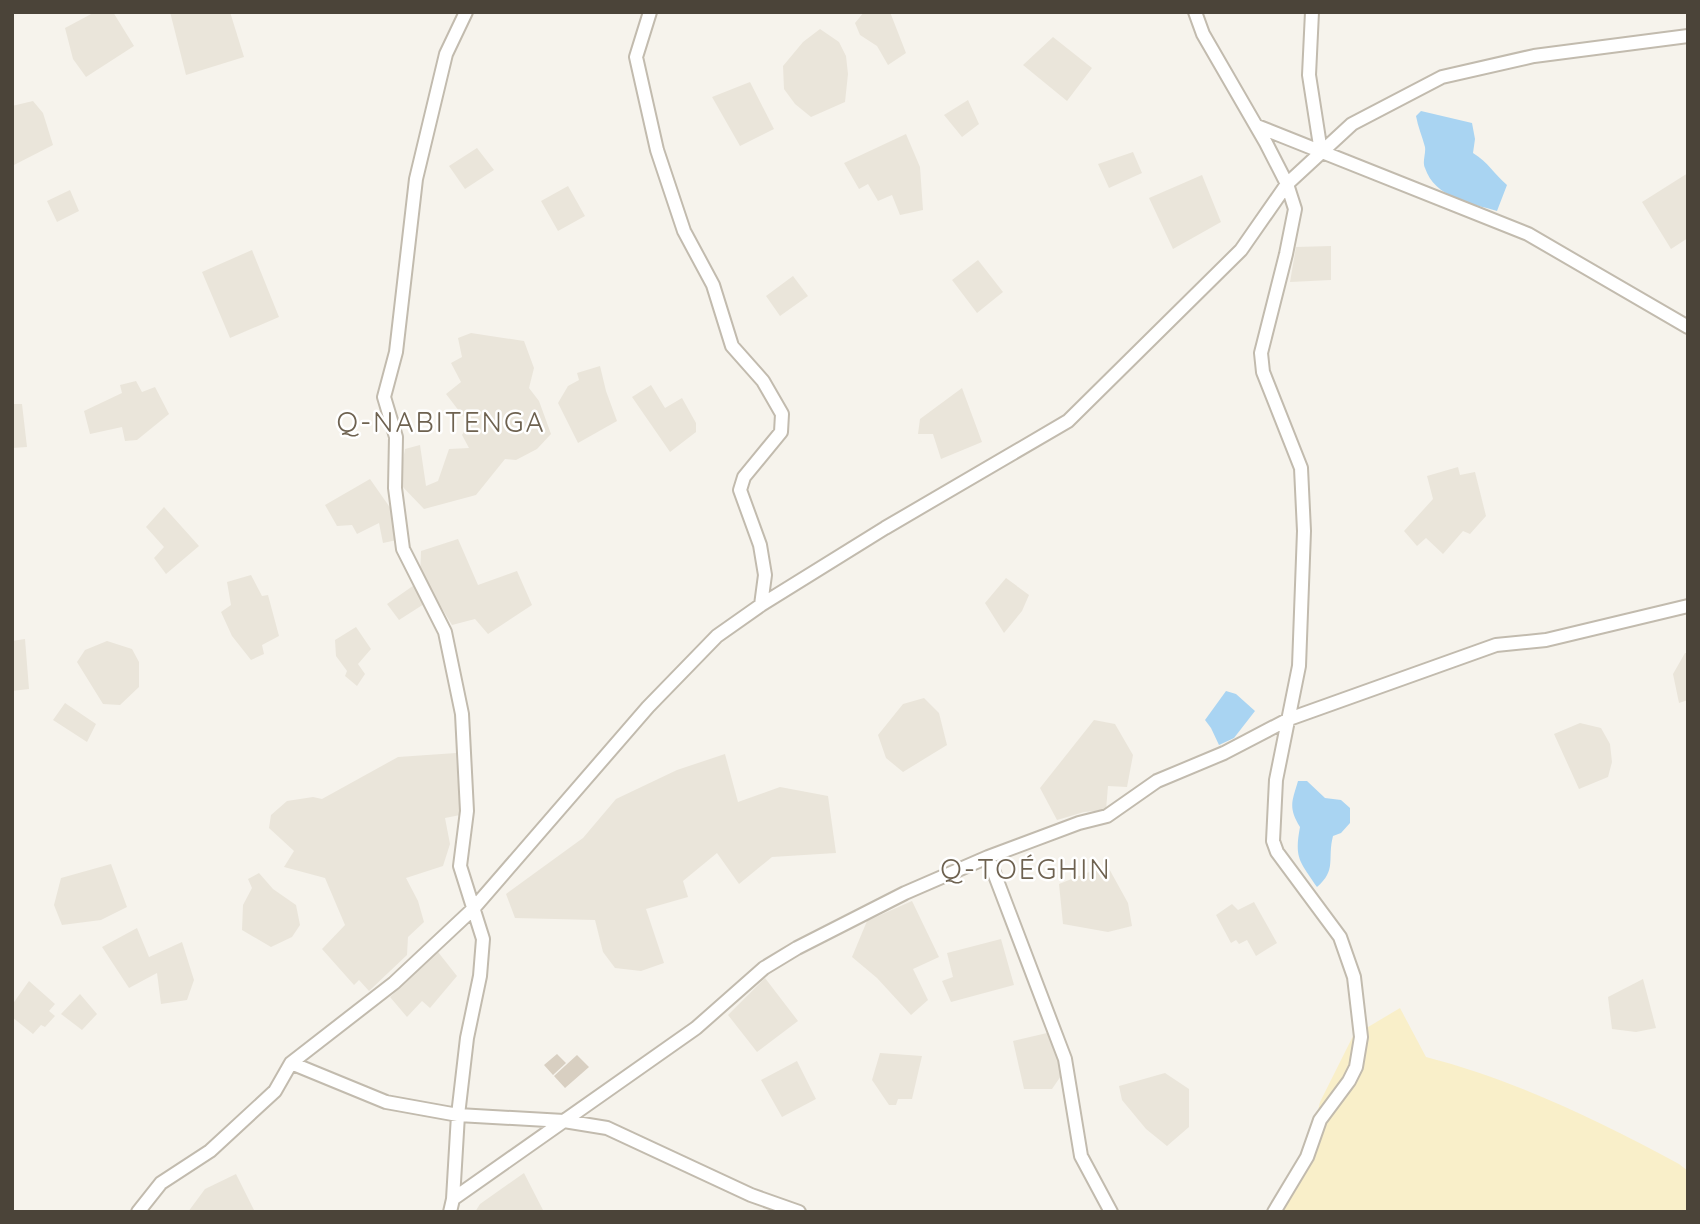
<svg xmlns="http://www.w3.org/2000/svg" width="1700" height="1224" font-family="Quicksand,sans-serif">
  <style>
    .residential { fill: #eae5da }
    .sand { fill: #f9efc9 }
    .water { fill: #a9d4f2 }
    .building { fill: #d8cfc1 }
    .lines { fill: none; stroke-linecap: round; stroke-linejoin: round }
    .minor-casing { stroke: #c2bbae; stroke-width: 16 }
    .minor { stroke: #fff; stroke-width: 12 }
    .labels { text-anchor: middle; stroke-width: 5; stroke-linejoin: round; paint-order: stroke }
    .quarter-label { font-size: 28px; letter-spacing: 2px; fill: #6e6250; stroke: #fff }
  </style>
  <rect width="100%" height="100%" fill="#f6f3ec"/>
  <path class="residential" d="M95,12H113L134,46L86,77L73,59L65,28Z
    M170,12H230L244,57L186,75Z
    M864,12H890L906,53L888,65L877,46L860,35L855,23Z
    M820,29L839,42L846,56L848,74L845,102L811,117L795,104L784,89L783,66L803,42Z
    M1053,37L1092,68L1067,101L1023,65Z
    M750,82L774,129L740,146L712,97Z
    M968,100L979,124L962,137L944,115Z
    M33,101L43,113L53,145L12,166V106Z
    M906,134L920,167L923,210L900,215L892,195L878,201L868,184L859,189L844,163Z
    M477,148L494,170L465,189L449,166Z
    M1133,152L1142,173L1109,188L1098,164Z
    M1688,173V238L1671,249L1642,202Z
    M1202,175L1221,222L1173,249L1149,198Z
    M568,186L585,216L558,231L541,201Z
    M70,190L79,211L57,222L47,201Z
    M1331,246V280L1290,282L1296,247Z
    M252,250L279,317L230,338L202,272Z
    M978,260L1003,292L977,313L952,280Z
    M793,276L808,296L780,316L766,296Z
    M471,333L524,341L534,368L529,388L539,401L551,434L537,449L516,460L505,459L476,495L424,509L399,483L405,449L420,445L426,486L438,481L449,449L469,448L462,435L469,424L446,394L461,382L451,363L462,357L458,338Z
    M600,366L606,391L617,421L578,443L558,403L568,386L579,380L577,373Z
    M136,381L142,392L155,387L169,414L137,440L125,441L122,427L90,434L84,411L122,393L120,385Z
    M651,385L665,408L682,398L696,423V432L670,452L632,397Z
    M962,388L982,442L941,459L933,434H918L920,419Z
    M12,404H22L27,447L12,448Z
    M1458,467L1460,475L1475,472L1486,516L1470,534L1463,531L1443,554L1426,538L1417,546L1404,531L1433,499L1427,476Z
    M370,479L391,509L397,540L383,543L379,523L357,534L352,525L337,526L325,505Z
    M164,507L199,546L166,574L154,558L164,547L146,527Z
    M458,539L478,585L517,571L532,605L488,634L475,619L452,625L435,597L399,620L387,604L420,581L421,551Z
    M251,575L262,596L268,595L279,636L262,645L264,654L251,660L232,636L221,612L231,605L227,582Z
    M1006,578L1029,595L1022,611L1004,633L985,603Z
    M356,627L371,649L358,664L365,674L357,686L345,676L347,671L336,656L335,640Z
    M25,639L29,689L12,691V641Z
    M107,641L132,649L139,662V687L120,705L103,704L77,662L85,650Z
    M1685,653H1688V700L1679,703L1673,674Z
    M924,698L939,713L947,745L903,772L886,758L878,735L903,704Z
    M65,703L96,724L87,742L53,720Z
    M1094,720L1115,724L1133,755L1127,787L1108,786L1106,810L1084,812L1057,820L1040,788Z
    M1580,723L1601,728L1610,744L1612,762L1608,777L1579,789L1554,734Z
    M456,753L460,815L445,818L450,844L443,866L406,878L418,901L424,922L408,937L407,955L369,991L359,980L354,985L322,949L345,925L325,878L284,867L294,851L269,828L271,815L287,801L313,797L322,799L398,757Z
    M725,754L738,802L780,787L828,796L836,853L772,857L739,884L717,853L683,881L688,897L646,909L664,963L641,971L615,968L603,952L595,920L515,918L506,894L583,838L616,799L677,770Z
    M111,864L127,907L101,920L62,925L54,905L61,878Z
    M1107,865L1128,903L1132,926L1108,932L1063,924L1059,884Z
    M259,873L273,889L296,905L300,925L292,937L271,947L242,930L243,905L252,888L248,879Z
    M912,901L939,957L913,969L928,1000L911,1015L877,978L852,957L867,921Z
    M1254,902L1277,943L1256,956L1247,940L1239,944L1236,940L1231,943L1216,915L1232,904L1238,910Z
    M137,928L149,957L182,942L194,980L187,1000L161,1004L157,973L129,988L102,947Z
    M1001,939L1014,985L951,1002L942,981L953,977L947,953Z
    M438,952L457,976L430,1008L422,1001L407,1017L390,997Z
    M765,978L798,1021L757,1052L728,1015Z
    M1643,979L1656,1028L1636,1032L1612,1029L1608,997Z
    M29,981L55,1004L49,1011L55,1016L45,1027L41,1025L33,1034L12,1017V1005Z
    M80,994L97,1014L82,1030L61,1014Z
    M1047,1033L1056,1046L1063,1073L1052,1089H1024L1013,1041Z
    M880,1053L922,1056L912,1099H898L896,1105H889L872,1080Z
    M797,1061L816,1099L782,1117L761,1080Z
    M1165,1073L1189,1089V1127L1167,1146L1146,1129L1122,1100L1119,1086Z
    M524,1173L544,1212H475L480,1204Z
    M236,1174L255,1212H188L205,1189Z"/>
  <path class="sand" d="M1400,1008L1426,1057C1515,1080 1598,1120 1679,1164L1688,1171V1212H1274L1307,1158L1320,1102L1353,1036Z"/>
  <path class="water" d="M1421,111L1472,123L1475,139L1473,153C1489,163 1493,173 1507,185L1497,211C1471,203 1435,198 1425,168C1422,162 1426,154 1425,147C1422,136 1418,127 1416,116Z
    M1226,691L1236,694L1255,711L1234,738L1219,745L1211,728L1205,720Z
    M1298,781H1307L1325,798L1341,800L1350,808V823L1341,833L1333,836C1327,859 1337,870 1317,887C1300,861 1294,859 1300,827C1288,807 1292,802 1298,781Z"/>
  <path class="building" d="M557,1054L566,1063L553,1075L544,1065Z
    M577,1055L589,1067L565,1088L554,1076Z"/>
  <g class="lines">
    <g class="minor-casing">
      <path id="minor" d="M650,12L636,57L657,150L684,231L713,285L732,346L763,381L782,414L781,432L744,477L740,490L760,545L765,575L761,605
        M1195,12L1203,34L1266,143L1287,184L1295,209L1286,254L1261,353L1263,372L1301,468L1304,531L1299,666L1276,780L1273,841L1277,852L1340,937L1354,977L1361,1037L1356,1067L1349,1081L1320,1120L1307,1157L1274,1212
        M1312,12L1309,75L1321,152
        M1257,126L1528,234L1688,327
        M988,857L1065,1059L1081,1156L1111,1212
        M291,1063L386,1102L458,1115L564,1121L607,1128L751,1195L799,1212
        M453,1199L696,1028L764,968L797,948L905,893L988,857L1079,823L1107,816L1157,781L1224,753L1289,719L1496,645L1546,640L1688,606
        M138,1212L161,1183L210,1151L275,1091L291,1063L394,983L473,909L648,707L717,636L761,605L885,528L1068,421L1241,250L1287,184L1352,124L1442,77L1534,56L1688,36
        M450,1212L453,1199L458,1115L467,1038L480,976L483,939L460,866L467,811L462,714L445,632L403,549L395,488L396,437L384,397L396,352L416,179L446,54L466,12"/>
    </g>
    <use href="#minor" class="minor"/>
  </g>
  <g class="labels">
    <g class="quarter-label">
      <text x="441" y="432">Q-NABITENGA</text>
      <text x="1026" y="879">Q-TOÉGHIN</text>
    </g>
  </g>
  <rect width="1700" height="1224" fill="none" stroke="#4b4439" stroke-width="28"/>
</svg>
